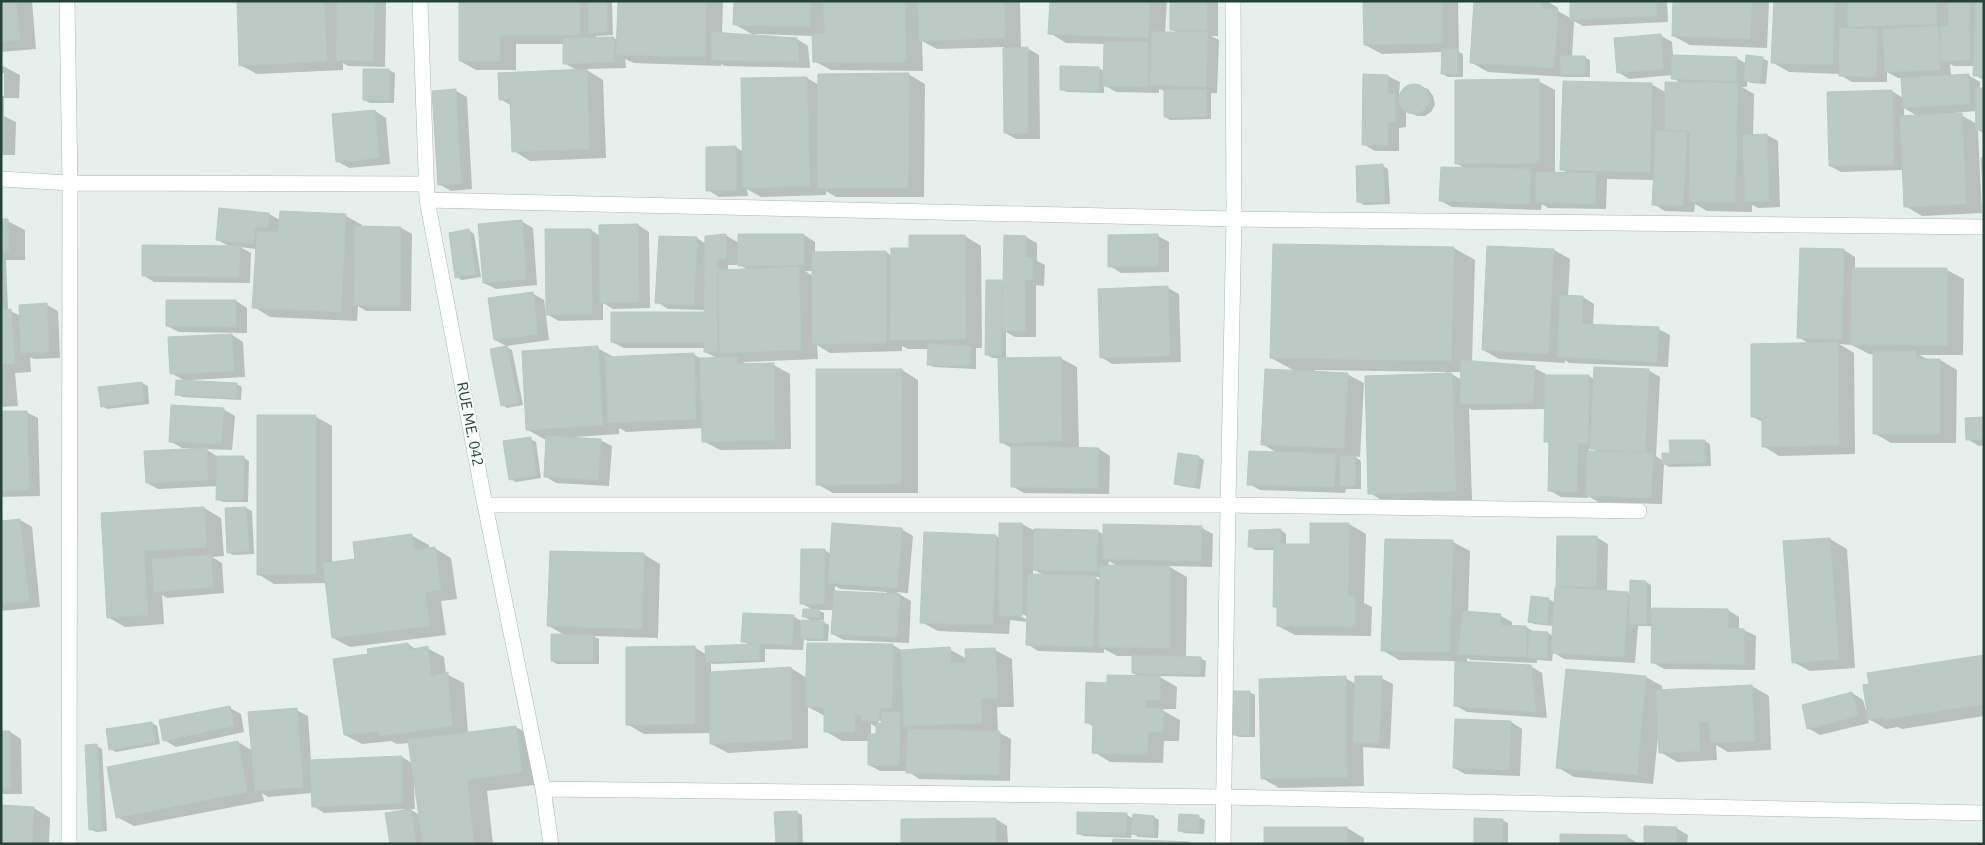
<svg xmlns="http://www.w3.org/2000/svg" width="1985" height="845" font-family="Ubuntu,sans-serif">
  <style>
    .shadow { fill: #0003; fill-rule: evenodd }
    .building { fill: #bbcac4; stroke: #b8c9c2 }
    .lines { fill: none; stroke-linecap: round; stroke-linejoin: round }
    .minor-casing { stroke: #a8b8b2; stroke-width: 16 }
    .minor { stroke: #fff; stroke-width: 15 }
    .labels { text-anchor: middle; stroke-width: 4.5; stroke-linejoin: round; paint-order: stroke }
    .street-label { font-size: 15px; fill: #24423a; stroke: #f7fbf9 }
  </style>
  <rect width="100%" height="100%" fill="#e6efeb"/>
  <path class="shadow" d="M1,1H32L36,49L1,52Z
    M238,1H386L385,67L348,66L343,63V70L257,74L240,65Z
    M460,1H612L613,35L596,36V38H614L617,40L619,1H723L722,34L797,39L808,46L810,68L725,66L721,64V66L634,63L625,59L626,68L585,69L603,80L606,158L530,161L514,151L512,106L500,99L578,71L564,63V44H516V70H476L460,61Z
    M735,1H1020L1021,49L1027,48L1039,55L1040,139H1016L1005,133L1004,47L937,49L922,41L923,71L831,70L814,61V36L755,34V36L734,24Z
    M1051,1H1167L1165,33H1178L1171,29V1H1218V36H1211L1219,40L1217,93H1211V119L1170,120L1165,117V91L1159,89V93L1116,92L1104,85V93L1067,92L1061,89L1099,68L1105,72V44L1066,43L1050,33Z
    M1364,1H1458L1459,52L1463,54V77H1448L1443,74V52L1382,54L1365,45Z
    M1475,1H1547L1558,8V11L1572,19L1571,1H1667L1668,22L1583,26L1574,21L1572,57H1584L1590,60V77H1568L1488,72L1472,63Z
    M1674,1H1769L1767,48L1690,45L1673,36Z
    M1775,1H1980L1984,3V80L1974,75L1975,66H1954L1950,64L1951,76L1968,75L1980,82V89H1984V133L1978,130L1982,213L1922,216L1905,206L1903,170L1841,172L1830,166L1892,91L1903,98L1902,78H1898L1887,72V82H1852L1840,75L1841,74L1789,72L1772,62ZM1904,108L1917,116L1977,111V124L1961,115L1904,117Z
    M1660,35L1672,42L1673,56L1736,58L1747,64L1762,58L1768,61L1766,84L1751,83L1747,81V87H1742L1754,94L1753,136L1767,135L1778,141L1780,207L1758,208L1752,205V212L1707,211L1695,204L1694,212L1665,211L1653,204L1655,180L1607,179L1606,209L1548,208L1542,204L1541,210L1452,207L1441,201L1466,169L1456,163L1538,81L1555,90V174H1570L1561,169L1651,84L1667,93L1682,84L1673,78V75L1629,79L1618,72Z
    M1,65L20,75L19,98H4V116L16,122L15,155H1V96H4V73H2L1,95Z
    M364,70H389L395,73L394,103H370L364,100Z
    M908,74L925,84L924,197H836L826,191V195L761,197L747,189L748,196L719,197L708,190L735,147L744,152L742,79L807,78L819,85Z
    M1364,76H1388L1400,82L1399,95L1406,87L1414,84L1428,89L1433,96L1435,104L1432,111L1425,116H1417L1406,110V127L1399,128V151H1375L1363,144Z
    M456,91L467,97L472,189L451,191L439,184Z
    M375,111L386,118L390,164L349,168L337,161Z
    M1383,166L1388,169L1390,204L1364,205L1359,202Z
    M220,210L269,214L280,220L346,216L362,225V227L401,228L412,234L411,311H366L358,306L357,321L270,317L254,307L257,249L240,247L251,253L250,283L154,282L143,275L230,247L218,240Z
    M1,218L25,230V260H6L8,310L21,316L47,305L58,311L60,358L34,359L30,357L31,372L15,373L18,406L1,407Z
    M521,221L533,228L537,285L496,289L484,283Z
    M638,225L649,232L650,308L613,309L603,303V320L559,321L546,314L547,313L591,230L600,236Z
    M469,230L474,234L481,277L462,280L456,277Z
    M725,235L739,243L804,235L815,242V253L886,252L892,256L910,249L965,236L981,246L982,348H976V369L933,367L928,364L929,349H908L902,346V351L830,353L817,345L818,359L743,362L748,365H774L790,374L791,449L720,450L703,441V428L626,432L619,428V434L575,437V439L600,440L612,446L609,486L556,483L545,476L547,439H544L528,430L597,348L614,357L693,354L702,359L717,358L705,352V348H624L612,342V313L706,314V310L668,309L657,302L697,238L706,244ZM737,263L748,270H728V265H737ZM805,271H813V276Z
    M1158,236L1169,242V272L1121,273L1110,266Z
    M1026,237L1037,243V261L1045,265L1044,286L1036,285V337H1015L1006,332V359L1060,358L1077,367L1079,449H1099L1110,456L1109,494L1024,493L1012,486L1013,449L1001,442L999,358H992L986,354L1001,281L1004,283Z
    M1454,248L1475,260L1472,362L1534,368L1546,374V376H1589L1595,380L1648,370L1660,377L1656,456L1663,461L1671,454L1705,441L1710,444L1711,466L1669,467L1664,464L1662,504L1598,502L1588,496V498L1561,497L1549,490L1550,444L1545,441L1546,409L1472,410L1469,408L1472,500L1386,503L1370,493L1447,372L1315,370V372L1347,374L1364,383L1360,457L1354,456L1361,461V489H1346L1345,493L1260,490L1249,484L1279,454L1263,444L1295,371L1271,358ZM1448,372H1462V380ZM1589,449H1593L1600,453H1589Z
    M1801,249L1844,250L1855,257V269L1947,270L1964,279L1963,355H1919L1929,360H1940L1957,370L1956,443H1891L1874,433V354H1869L1852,345L1839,344L1854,353L1855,454L1779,456L1763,446V422L1753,417L1810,344L1798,337Z
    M1554,250L1570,259L1568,297H1583L1594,304L1593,325L1658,329L1670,335L1668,367L1569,363L1565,360V363L1499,359L1483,350Z
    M1168,288L1179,294L1181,362L1112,364L1101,357Z
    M532,293L544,300L549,340L506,346L495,340Z
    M236,301L247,308V333L179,332L167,326Z
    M232,335L243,342L245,377L191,380V382L236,384L242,387L241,400L182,397L177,394L185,381L171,373Z
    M507,347L512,350L523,405L507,408L502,405Z
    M902,370L918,380V493H833L817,484Z
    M142,383L148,386L149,404L107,409L102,406L100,388Z
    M223,409L235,416L232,450L206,449L218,457L244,458L249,461L248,502H223L217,499L218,486L158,489L147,483L192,450V448H182L170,441Z
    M26,412L38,418L40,496L1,497V413Z
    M316,417L332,426V563L357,560L412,536L429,545V549L434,548L451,558L457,599L441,601L446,635L350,647L333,638L327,583L274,584L258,574Z
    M1984,419V445L1979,446L1967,439Z
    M530,439L536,442L541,478L516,482L510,479Z
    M1199,457L1204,460L1200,489L1181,486L1176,483Z
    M204,508L221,518L224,556L212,557L222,563L224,593L167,598L162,595L164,624L125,627L108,617L102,514Z
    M246,508L252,511L254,554L233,555L228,552L226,510Z
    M20,520L32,527L40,607L1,611V522Z
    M1022,524L1035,531H1098L1104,535L1202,528L1213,534L1212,567L1168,566L1187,577L1186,658H1200L1206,661L1205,677L1158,676L1177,687L1176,709H1160L1180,720L1179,741H1164L1163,763L1110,762L1094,752V727L1086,722L1108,684L1140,677L1133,673V656H1117L1104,649V653L1038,651L1027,644L1028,622L1010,620L1009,634L938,631L921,622L925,533L996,536L1001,539ZM1109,561L1119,567L1108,566ZM1033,569L1045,576H1033ZM1094,577H1101V581ZM1017,611L1028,617V620L1016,614Z
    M1311,524H1349L1366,534L1364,603L1372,607L1371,636L1295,635L1278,626L1279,608L1274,606L1275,550H1255L1250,546L1281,530L1286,534V546H1311Z
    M901,529L913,536L908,593L896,592L911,601L909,643L844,640L832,634L834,610H818L824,613V620H819L829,625L828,641H808L804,639L803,650L765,649V662L713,664L711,663V673L791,668L807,678L893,645L903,651L949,649L967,659L995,650L1012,659L1014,707H997L998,732L1011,739L1010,781L919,779L908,771H880L869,765V741H842L825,731V716L808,707V748L728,753L711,744V733L644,734L627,724L694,647L707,655L749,645L743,641L793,616L803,622H813L803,616L813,610L801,603L824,550L831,554ZM835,586L841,589L887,592V594L835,592ZM874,717L883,722V725L873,719ZM871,724L878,728V735H871Z
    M1596,537L1608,544L1607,592L1631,594L1646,582L1651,585V609L1728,610L1739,617V630H1744L1756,636L1755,670L1664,669L1652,662L1653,626H1638L1635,663L1564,659L1553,652L1552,661L1537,660V663L1471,660L1467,658V662L1530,666L1542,673L1547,718L1467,712L1456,706V661L1399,660L1382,650L1386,540L1453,542L1470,551L1468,613L1501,616L1512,622V627H1526L1536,633H1548L1553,636L1554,626L1534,624L1529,621L1549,599L1555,603L1564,589L1557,586Z
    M1830,539L1847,549L1855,668L1810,671L1793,662Z
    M643,554L660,564L658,638L593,636L599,639V664H557L552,661L566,636L549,626Z
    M408,644L417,650L427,648L444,657L446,674L464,683L468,733L516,727L537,739L542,784L487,791L493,844H391L404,809L324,813L313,806L312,793L268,797L262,793L264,801L134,826L117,817L238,742L253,751L296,710L308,716L311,761L402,757L412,763L409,743L397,744L391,741L362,744L345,735L369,655ZM414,786H416L420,815L409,809H415Z
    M1984,656V716L1902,729L1898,727L1886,729L1867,718L1869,723L1820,735L1808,728L1852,693L1863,700L1866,711H1868Z
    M1646,677L1662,686V691L1752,686L1769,696L1771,750L1728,752L1716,745L1717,760L1677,762L1660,752L1659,737H1658L1653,784L1574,777L1557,767Z
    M1345,678L1356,684L1381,678L1393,684L1390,749L1363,747L1364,786L1279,788L1262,778Z
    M1249,692L1255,695V737H1239L1233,734Z
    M230,708L241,714L244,732L176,747L164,740Z
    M1511,722L1522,729L1520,776L1465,774L1454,768Z
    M151,723L157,726L160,744L116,752L110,749Z
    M1,732H10L21,739L22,794H1Z
    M97,746L102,749L107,831L96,832L90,829Z
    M34,808L50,818L49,844H1Z
    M796,812L802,815L803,844H777Z
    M1127,815L1134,819L1154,817L1159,820L1158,838L1138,837L1132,833L1131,838L1083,836L1078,833Z
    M1180,815L1199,817L1205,820L1204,834L1184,833L1179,830Z
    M996,819L1007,826L1008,844H902V821Z
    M1502,820L1508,823V844H1475Z
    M1347,828L1364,838V844H1266Z
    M1676,828L1688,835L1687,844H1645Z
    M1626,836L1639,844H1561Z"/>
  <path class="building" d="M1,1H16L20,40L1,41Z
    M237,1H324L327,61L239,66Z
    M337,1H375L373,61L336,60Z
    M459,1H580V35H500V61H459Z
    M588,1H607V32L589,33Z
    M618,1H706L705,57L616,55Z
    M734,1H811L810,27L733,25Z
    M823,1H905L906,62H813L812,34L825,33Z
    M918,1H1004L1005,38L919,41Z
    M1050,1H1150L1148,38L1048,34Z
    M1170,1H1207V30H1170Z
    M1363,1H1442L1443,43L1364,45Z
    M1474,1H1541V9H1558L1554,68L1470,63Z
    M1570,1H1656L1657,16L1570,20Z
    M1673,1H1752L1750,39L1672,36Z
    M1774,1H1835L1832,65L1771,63Z
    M1848,1H1936L1937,24L1848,27Z
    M1948,1H1969L1970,60L1941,61V26H1949Z
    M1976,1H1984V76H1973Z
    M1938,26L1940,70L1885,72L1883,29Z
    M1840,28L1877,29L1876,77L1839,76Z
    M711,32L797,38L799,62L712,60Z
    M1152,32H1208L1206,87L1150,85Z
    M1661,34L1663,69L1617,73L1614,38Z
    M614,37V62L563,64V38Z
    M1104,42H1148V87L1103,86Z
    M1028,47V133H1004L1003,48Z
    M1442,49H1458V74H1441Z
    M1672,55L1737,57L1736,81L1671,79Z
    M1746,55L1763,57L1760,82L1744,81Z
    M1560,56H1585V74L1561,75Z
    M1060,66L1099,67V91L1060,90Z
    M363,69H389V101L363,100Z
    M587,69L589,149L512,152L510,99L499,100L498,73Z
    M909,73L908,188H818V74Z
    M1363,74L1388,75V94H1395V122H1388V145H1362Z
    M1969,74L1970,104L1903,108L1901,78Z
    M807,77L810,186L743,188L741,78Z
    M1539,79V163L1455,164V80Z
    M1563,81L1652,83L1650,172L1560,170Z
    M1665,82L1738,83L1735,203L1689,202L1690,131L1665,130Z
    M1399 99a15 15 0 1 1 30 0a15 15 0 1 1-30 0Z
    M1975,88H1984V130H1976Z
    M456,89L461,183L438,185L432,91Z
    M1164,90H1206V117H1164Z
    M1892,90L1894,165L1829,166L1827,92Z
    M375,110L379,158L336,162L332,114Z
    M1962,113L1966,204L1904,207L1900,116Z
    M1656,131L1687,132L1683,206L1652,205Z
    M1767,134L1769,201L1745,202L1743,135Z
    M736,146V190L706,191V147Z
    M1984,157V205L1981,158Z
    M1383,164L1385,202H1357L1356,166Z
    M1441,167L1531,169L1530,204L1439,201Z
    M1536,172L1596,173L1595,204L1536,202Z
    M219,208L269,213L268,228L255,227L253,244L216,240Z
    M280,211L346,214L341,312L252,308L257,231L278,232Z
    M1,219H8L9,251H1Z
    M522,220L526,279L483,283L478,224Z
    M638,224L639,302L600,303L599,225Z
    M355,226L401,227L400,306L354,305Z
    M469,229L476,274L455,278L449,233Z
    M545,229H591L592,314L546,315Z
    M726,234V259H717V352H704L705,236Z
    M738,234H804V265L738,266Z
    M1158,234V266L1108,267V235Z
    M909,235H965L966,339L890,340L891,248H909Z
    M1004,235L1026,236V257L1033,258L1032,280H1025V331H1002Z
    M659,236L697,237L694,305L655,303Z
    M1273,244L1454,247L1451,361L1270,358Z
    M142,245L240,246L239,277L142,276Z
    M1487,246L1554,249L1548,354L1482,350Z
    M1800,248L1844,249L1842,339L1797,338Z
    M886,251V343L812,344V252Z
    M799,267L801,350L720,353L718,270Z
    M1852,268H1947V346L1851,345Z
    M986,280H1002L1001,355H985Z
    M1168,286L1170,356L1100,358L1098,289Z
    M533,292L538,334L494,340L488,298Z
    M1560,295L1583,296L1582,324L1659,327L1657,362L1557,357Z
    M166,300H236V327L166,326Z
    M47,303L49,352L21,353L19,305Z
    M11,309L15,363L1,364V310Z
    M611,312H704V342H611Z
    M232,334L234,371L170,374L168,337Z
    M1838,342L1839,445L1762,447V417H1751V344Z
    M928,344L971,346L970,366L927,365Z
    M507,346L518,403L501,406L490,349Z
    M598,346L603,425L526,430L522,351Z
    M1873,351H1916V359H1940V434H1873Z
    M694,353L696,419L608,423L605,357Z
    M737,357V364L774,363L775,440L702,442L700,358Z
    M1061,357L1062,441L1000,443L998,358Z
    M1461,360L1535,366L1533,403L1460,404Z
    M1594,367L1649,369L1645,452L1590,449Z
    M816,369H902L901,484L816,485Z
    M1265,369L1348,373L1344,448L1261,445Z
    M1452,373L1456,491L1368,494L1365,376Z
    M1545,375H1589L1588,443H1578L1577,492L1548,491L1549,442H1544Z
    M176,380L237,383L236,398L175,395Z
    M142,382L144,401L101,407L98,387Z
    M171,405L224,408L221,444L169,442Z
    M1,411H27L29,490L1,491Z
    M257,415H316V574L257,575Z
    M1984,417V439L1966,440L1965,418Z
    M546,436L601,439L598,480L544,477Z
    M531,437L536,475L509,480L503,441Z
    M1669,440H1705V463L1662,464V453H1670Z
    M1011,446L1099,448L1098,488L1011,487Z
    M207,448L208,480L146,483L144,451Z
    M1249,451L1336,454L1334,487L1247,485Z
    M1587,451L1653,453L1651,498L1586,496Z
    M1178,453L1199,456L1195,487L1174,484Z
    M217,456H244L243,500H216Z
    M1340,456H1356L1355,486H1340Z
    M204,507L207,547L144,551L148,615L107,618L101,513Z
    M246,507L249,551L227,553L225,508Z
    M20,519L29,601L1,604V521Z
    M832,523L902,528L897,588L828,583Z
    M999,523H1022V616H999Z
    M1310,523H1349L1348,596H1355V627L1277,626V607H1273L1274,544H1310Z
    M1103,524L1202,526L1201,561L1103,559Z
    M1034,529L1098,530L1097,571L1033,570Z
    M1281,529V547H1248L1249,530Z
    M924,532L996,535L993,625L920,623Z
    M412,534L414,550L435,547L441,590L425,592L430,626L332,638L323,563L355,559L353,542Z
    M1557,536H1597L1596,587L1556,586Z
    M1830,538L1839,659L1792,663L1783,541Z
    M1385,539L1453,540L1450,652L1381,651Z
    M801,549H825L824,604H800Z
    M550,551L644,553L642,629L547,626Z
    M211,555L213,587L154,592L152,559Z
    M1100,565L1170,566V648L1099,647Z
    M1028,574L1095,576L1093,647L1026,645Z
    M1630,580L1646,581V624H1629Z
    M1555,587L1628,592L1624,657L1551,653Z
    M834,591L900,594L897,637L831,634Z
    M1531,596L1549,598L1547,624L1528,622Z
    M1652,608L1728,609V628L1744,629V664L1651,663Z
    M803,609H819V617H802Z
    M1463,611L1501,614L1500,625L1526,626V657L1458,654Z
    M743,613L794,615L792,645L741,642Z
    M801,620L824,621L823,639L801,638Z
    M1529,631L1548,632L1547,658H1528Z
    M551,634L593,635V661H551Z
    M408,643L409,650L428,646L431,677L448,672L452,726L380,736L379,731L344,735L333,659L368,654L367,649Z
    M807,643L893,644L892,708H879V721H862V715H855V732H824V707H805Z
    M759,644L760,660L706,662L705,646Z
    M695,646V724L626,725V647Z
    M950,647L951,663H966L965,649L995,648L998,698H981L982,723L904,726L901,650Z
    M1132,655L1201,657L1200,675L1132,673Z
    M1984,655V704L1884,720V717L1868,720L1863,685L1869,684L1867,673Z
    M1455,661L1531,665L1536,712L1454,706Z
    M791,667L792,740L710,744V672Z
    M1566,669L1646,676L1637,775L1556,768Z
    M1107,675L1160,676V700H1146L1145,708L1163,709V732H1148L1147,755L1092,753L1093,723H1085L1086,682L1107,683Z
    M1346,676L1347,777L1261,779L1259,679Z
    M1355,676H1382L1379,743H1353Z
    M1752,685L1755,741L1710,743L1709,721H1699L1700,751L1659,753L1656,690Z
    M1232,691H1250V735H1232Z
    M1852,692L1858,716L1807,729L1802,705Z
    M230,706L234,726L163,741L159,720Z
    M297,708L303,787L255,791L248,712Z
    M882,712H900L899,765H868V734H876V724H881Z
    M1455,719L1511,721L1509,770L1453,768Z
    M152,722L155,742L109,750L106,729Z
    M516,726L522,772L467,780L474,844H423L408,740Z
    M908,729L1000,731L999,775L906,773Z
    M1,731H10L11,788H1Z
    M238,741L247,792L116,818L107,767Z
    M97,744L102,829L89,830L85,745Z
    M402,756L403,803L312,807L310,760Z
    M1,805L34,807L32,844H1Z
    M411,809L416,844H390L385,813Z
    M797,811L798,844H776L774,812Z
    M1077,812L1127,813L1126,835L1077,834Z
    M1133,814L1154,816L1153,836L1131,834Z
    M1179,814L1199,815V832L1178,831Z
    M996,818V844H901V819Z
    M1474,818L1503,819L1502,844H1474Z
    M1644,826L1677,827L1676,844H1644Z
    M1264,827H1347V844H1264Z
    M1560,834L1627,835V844H1560Z
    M1113,839L1190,842V844H1112Z"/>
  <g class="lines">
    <g class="minor-casing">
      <path id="minor" d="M67,1L70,183L69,844
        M420,1L427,200L485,505L543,789L551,844
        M1,179L70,183L427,184
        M427,200L1234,219L1233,1
        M485,505H1228L1639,511
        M543,789L1224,797L1984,813
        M1223,844L1228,505L1234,219L1984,227"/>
    </g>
    <use href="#minor" class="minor"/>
  </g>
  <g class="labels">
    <g class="street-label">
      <text transform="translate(470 424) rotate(79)" y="5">RUE ME. 042</text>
    </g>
  </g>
  <rect width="1985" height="845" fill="none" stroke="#24423a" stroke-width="5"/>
</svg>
